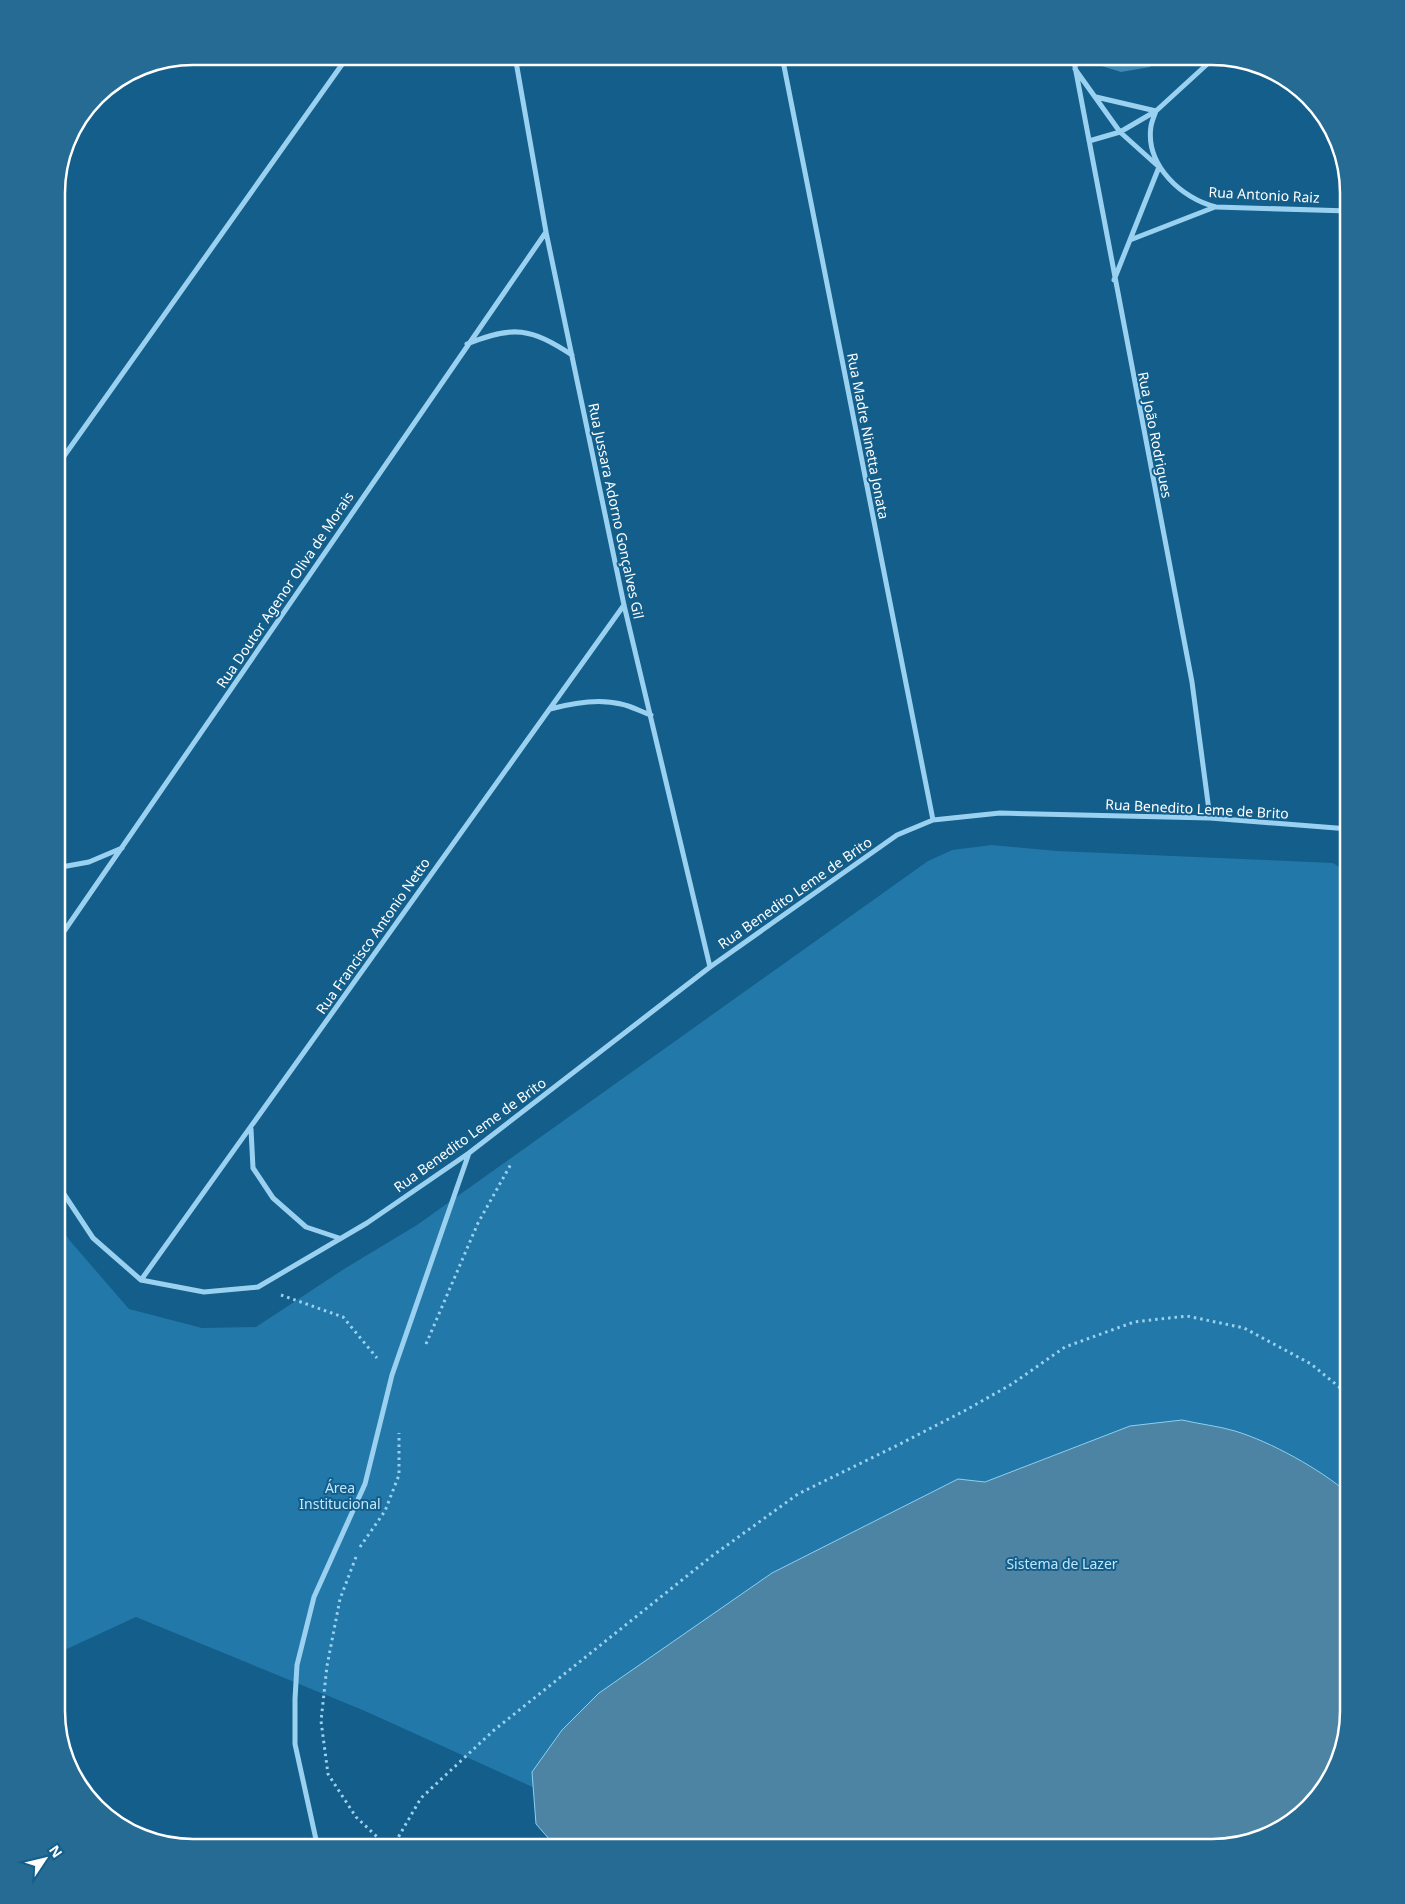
<svg xmlns="http://www.w3.org/2000/svg" width="1405" height="1904" font-family="'Noto Sans',sans-serif">
  <style>
    .green { fill: #2278a8 }
    .water { fill: #4d83a3; stroke: #8ccff3 }
    .building { fill: #408bb6 }
    .lines { fill: none; stroke-linecap: round; stroke-linejoin: round }
    .path { stroke: #9bd1f0; stroke-width: 3; stroke-dasharray: 2.5 4; stroke-linecap: butt }
    .minor { stroke: #9bd1f0; stroke-width: 5 }
    .labels { text-anchor: middle; stroke-width: 4; stroke-linejoin: round; paint-order: stroke }
    .street-label { font-size: 14px; fill: #fff; stroke: #135e8a }
    .park-label { font-size: 14px; fill: #c1e7fc; stroke: #135e8a }
    .rim { fill: none; stroke: #fff; stroke-width: 2.5 }
  </style>
  <rect width="100%" height="100%" fill="#135e8a"/>
  <path class="green" d="M992,845L1057,851L1333,863L1349,873V1712L1331,1779L1281,1829L1213,1848H667L365,1711L136,1617L56,1654V1222L71,1242L129,1309L202,1328L256,1327L344,1269L417,1225L928,861L952,850Z"/>
  <path class="water" d="M1182,1420C1199,1424 1218,1426 1235,1431C1271,1442 1320,1469 1349,1494V1712L1331,1779L1281,1829L1213,1848H557L536,1824L532,1772L562,1730L599,1693L772,1573L958,1479L985,1482L1130,1426Z"/>
  <path class="building" d="M1088,56H1105L1161,57L1150,67L1121,72L1089,62Z"/>
  <g class="lines">
    <path class="path" d="M281,1295L343,1317L377,1358
      M426,1344L478,1223L511,1164
      M360,1547L385,1511L399,1475V1433
      M356,1557L340,1599L327,1666L321,1721L328,1774L356,1817L389,1848
      M392,1848L421,1798L493,1731L712,1556L798,1494L900,1444L966,1410L1012,1384L1065,1347L1134,1322L1187,1316L1244,1328L1311,1364L1349,1395"/>
    <path class="minor" d="M515,56L546,232L624,605L710,967
      M782,56L933,820
      M1073,56L1192,682L1210,818
      M1075,69L1120,132L1159,167L1114,280
      M1096,97L1156,111
      M1156,111C1154,116 1152,121 1151,126C1145,165 1182,199 1216,207L1349,211
      M1089,141L1120,132L1156,111L1215,57
      M1130,240L1215,207
      M467,344C513,325 531,328 572,355
      M57,466L348,56
      M550,709C572,703 598,698 621,704C631,706 642,712 651,715
      M56,868L89,862L122,848
      M56,943L546,232
      M251,1129L253,1168L273,1198L306,1227L339,1238
      M56,1182L93,1238L141,1280
      M141,1280L204,1292L258,1287L367,1223L469,1153L710,967L897,835L933,820L1000,813L1210,818L1349,829
      M141,1280L624,605
      M316,1848L317,1844L295,1744V1699L297,1665L314,1597L365,1484L392,1375L469,1153"/>
  </g>
  <g class="labels">
    <g class="street-label">
      <text transform="translate(1264 195) rotate(3)" y="5">Rua Antonio Raiz</text>
      <text transform="translate(1155 435) rotate(79)" y="5">Rua João Rodrigues</text>
      <text transform="translate(868 436) rotate(79)" y="5">Rua Madre Ninetta Jonata</text>
      <text transform="translate(616 511) rotate(78)" y="5">Rua Jussara Adorno Gonçalves Gil</text>
      <text transform="translate(285 590) rotate(-56)" y="5">Rua Doutor Agenor Oliva de Morais</text>
      <text transform="translate(1197 809) rotate(3)" y="5">Rua Benedito Leme de Brito</text>
      <text transform="translate(795 893) rotate(-35)" y="5">Rua Benedito Leme de Brito</text>
      <text transform="translate(373 936) rotate(-55)" y="5">Rua Francisco Antonio Netto</text>
      <text transform="translate(470 1135) rotate(-36)" y="5">Rua Benedito Leme de Brito</text>
    </g>
    <g class="park-label">
      <text x="340" y="1493">Área<tspan x="340" dy="16">Institucional</tspan></text>
      <text x="1062" y="1569">Sistema de Lazer</text>
    </g>
  </g>
  <path d="M0 0H1405V1904H0ZM193 65H1212A128 128 0 0 1 1340 193V1711A128 128 0 0 1 1212 1839H193A128 128 0 0 1 65 1711V193A128 128 0 0 1 193 65Z" fill="#266b93" fill-rule="evenodd"/>
  <path class="rim" d="M193 65H1212A128 128 0 0 1 1340 193V1711A128 128 0 0 1 1212 1839H193A128 128 0 0 1 65 1711V193A128 128 0 0 1 193 65Z"/>
  <g transform="translate(45 1859) rotate(55)" stroke="#135e8a" stroke-width="4" paint-order="stroke">
  <path d="M0-4L9 19L0 12L-9 19Z" fill="#ffffff"/>
  <text y="-8" font-size="14" font-weight="bold" text-anchor="middle" fill="#ffffff">N</text>
  </g>
</svg>
